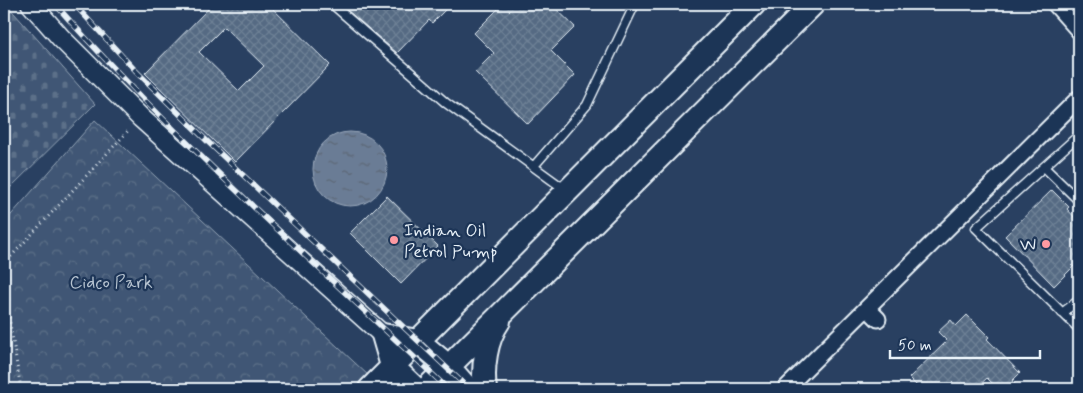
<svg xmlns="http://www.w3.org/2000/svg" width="1083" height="393" font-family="Mynerve,sans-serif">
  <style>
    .cemetery { fill: url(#cemetery-stones); stroke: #94a4b6 }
    .park { fill: url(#park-crowns); stroke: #94a4b6 }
    .water { fill: url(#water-ripples); stroke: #9dabbd }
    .building { fill: url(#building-cross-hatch); stroke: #e8f1f8; fill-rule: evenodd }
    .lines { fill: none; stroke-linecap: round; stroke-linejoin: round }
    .service-casing { stroke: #e8f1f8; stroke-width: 11 }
    .minor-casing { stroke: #e8f1f8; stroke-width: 19 }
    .tertiary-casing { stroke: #e8f1f8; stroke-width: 22 }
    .secondary-casing { stroke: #e8f1f8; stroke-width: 26 }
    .path { stroke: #e8f1f8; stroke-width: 3; stroke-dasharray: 1 4; stroke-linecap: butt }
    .service { stroke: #1d3557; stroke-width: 8 }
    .minor { stroke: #1d3557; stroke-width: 15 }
    .tertiary { stroke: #1d3557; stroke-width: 19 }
    .secondary { stroke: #1d3557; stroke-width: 22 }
    .rail-casing { stroke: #e8f1f8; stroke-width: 5.5 }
    .rail { stroke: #1d3557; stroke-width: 4; stroke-dasharray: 11; stroke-linecap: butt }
    .poi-dot { fill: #ff9aa2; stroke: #1d3557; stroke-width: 2 }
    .labels { text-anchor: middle; stroke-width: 4.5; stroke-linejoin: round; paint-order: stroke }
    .poi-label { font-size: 18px; fill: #e8f1f8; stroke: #1d3557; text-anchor: start }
    .park-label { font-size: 18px; fill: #b6c3d0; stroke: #1d3557 }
  </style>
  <defs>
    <pattern id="cemetery-stones" width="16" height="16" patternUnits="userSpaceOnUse" patternTransform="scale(1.25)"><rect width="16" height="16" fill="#415774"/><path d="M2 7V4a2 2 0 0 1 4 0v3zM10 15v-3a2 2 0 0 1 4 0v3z" fill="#5c7089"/></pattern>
    <pattern id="park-crowns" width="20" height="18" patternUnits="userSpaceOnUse" patternTransform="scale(1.25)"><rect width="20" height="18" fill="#415774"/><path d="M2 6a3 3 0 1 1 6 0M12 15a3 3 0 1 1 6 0" fill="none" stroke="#5c7089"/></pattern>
    <pattern id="water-ripples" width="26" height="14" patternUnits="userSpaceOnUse" patternTransform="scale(1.25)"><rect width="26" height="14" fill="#6b7c95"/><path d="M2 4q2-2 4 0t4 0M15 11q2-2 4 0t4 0" fill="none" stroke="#5a6573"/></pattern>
    <pattern id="building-cross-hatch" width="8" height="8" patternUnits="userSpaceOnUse" patternTransform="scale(1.25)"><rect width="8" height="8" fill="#556a83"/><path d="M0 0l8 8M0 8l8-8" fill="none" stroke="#6d8095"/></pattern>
  </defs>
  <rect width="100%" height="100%" fill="#294061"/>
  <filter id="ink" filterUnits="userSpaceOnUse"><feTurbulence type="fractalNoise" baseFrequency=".02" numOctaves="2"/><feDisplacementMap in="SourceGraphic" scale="10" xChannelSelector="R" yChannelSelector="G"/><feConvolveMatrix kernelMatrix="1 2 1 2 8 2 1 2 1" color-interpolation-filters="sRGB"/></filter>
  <g filter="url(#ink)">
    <path class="cemetery" d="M4,4H6L95,104L4,194Z"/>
    <path class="park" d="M95,120L369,376L355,389H4V223Z"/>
    <path class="water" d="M313 169a37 37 0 1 1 74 0a37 37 0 1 1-74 0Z"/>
    <path class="building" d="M213,4H268L330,65L235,162L145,73ZM224,27L264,66L239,91L199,52Z
      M340,4H451L432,23L429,20L397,53Z
      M503,4H551L575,27L551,51L575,75L528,124L475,72L494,53L474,33Z
      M1052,190L1069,207L1067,209L1079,222V261L1054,286L1005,236Z
      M387,196L438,246L401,284L350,233Z
      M967,315L989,337L987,339L1020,373L1012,381L1020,389H998L987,378L975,389H920L909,378L947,341L938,332L951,320L956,326Z"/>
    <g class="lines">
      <g class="service-casing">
        <path id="service" d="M332,4L446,103L567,191
          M1079,135L976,228L1079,329
          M534,166L587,105L635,4
          M1044,167L1079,201
          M1062,313L1079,300"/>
      </g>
      <g class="minor-casing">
        <path id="minor" d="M1055,4L1079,31
          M867,308L878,319
          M790,389L787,387L1079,98"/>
      </g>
      <g class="tertiary-casing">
        <path id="tertiary" d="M31,4L61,38L141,118L383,335"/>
      </g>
      <g class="secondary-casing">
        <path id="secondary" d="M370,389L754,4
          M416,389L392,366L383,335L418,341L448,366L468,389
          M426,389L813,4
          M485,389C482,368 486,339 499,321"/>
      </g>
      <path class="path" d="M4,264L128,131
        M4,288L21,389
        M750,389L755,385L772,386"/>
      <use href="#service" class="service"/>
      <use href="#minor" class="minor"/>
      <use href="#tertiary" class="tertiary"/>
      <use href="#secondary" class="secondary"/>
      <g class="rail-casing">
        <path id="rail" d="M55,4C176,141 315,263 448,389
          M74,4L135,70L207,141L469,389"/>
      </g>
      <use href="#rail" class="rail"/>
    </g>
  </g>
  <g class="poi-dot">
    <circle cx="394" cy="240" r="5"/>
    <circle cx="1046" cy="244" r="5"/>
  </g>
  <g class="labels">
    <g class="poi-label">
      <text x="404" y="236">Indian Oil<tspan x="404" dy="21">Petrol Pump</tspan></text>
      <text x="1036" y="250" text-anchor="end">W</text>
    </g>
    <g class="park-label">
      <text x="111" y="288">Cidco Park</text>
    </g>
  </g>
  <rect width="1083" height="393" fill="none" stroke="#1d3557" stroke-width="20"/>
  <rect x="10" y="10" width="1063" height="373" fill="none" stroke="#e8f1f8" stroke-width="2" filter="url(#ink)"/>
  <path d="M890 350v8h150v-8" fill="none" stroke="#e8f1f8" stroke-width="2.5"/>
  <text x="898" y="350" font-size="15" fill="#e8f1f8" stroke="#1d3557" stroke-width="4" paint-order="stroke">50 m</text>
</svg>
